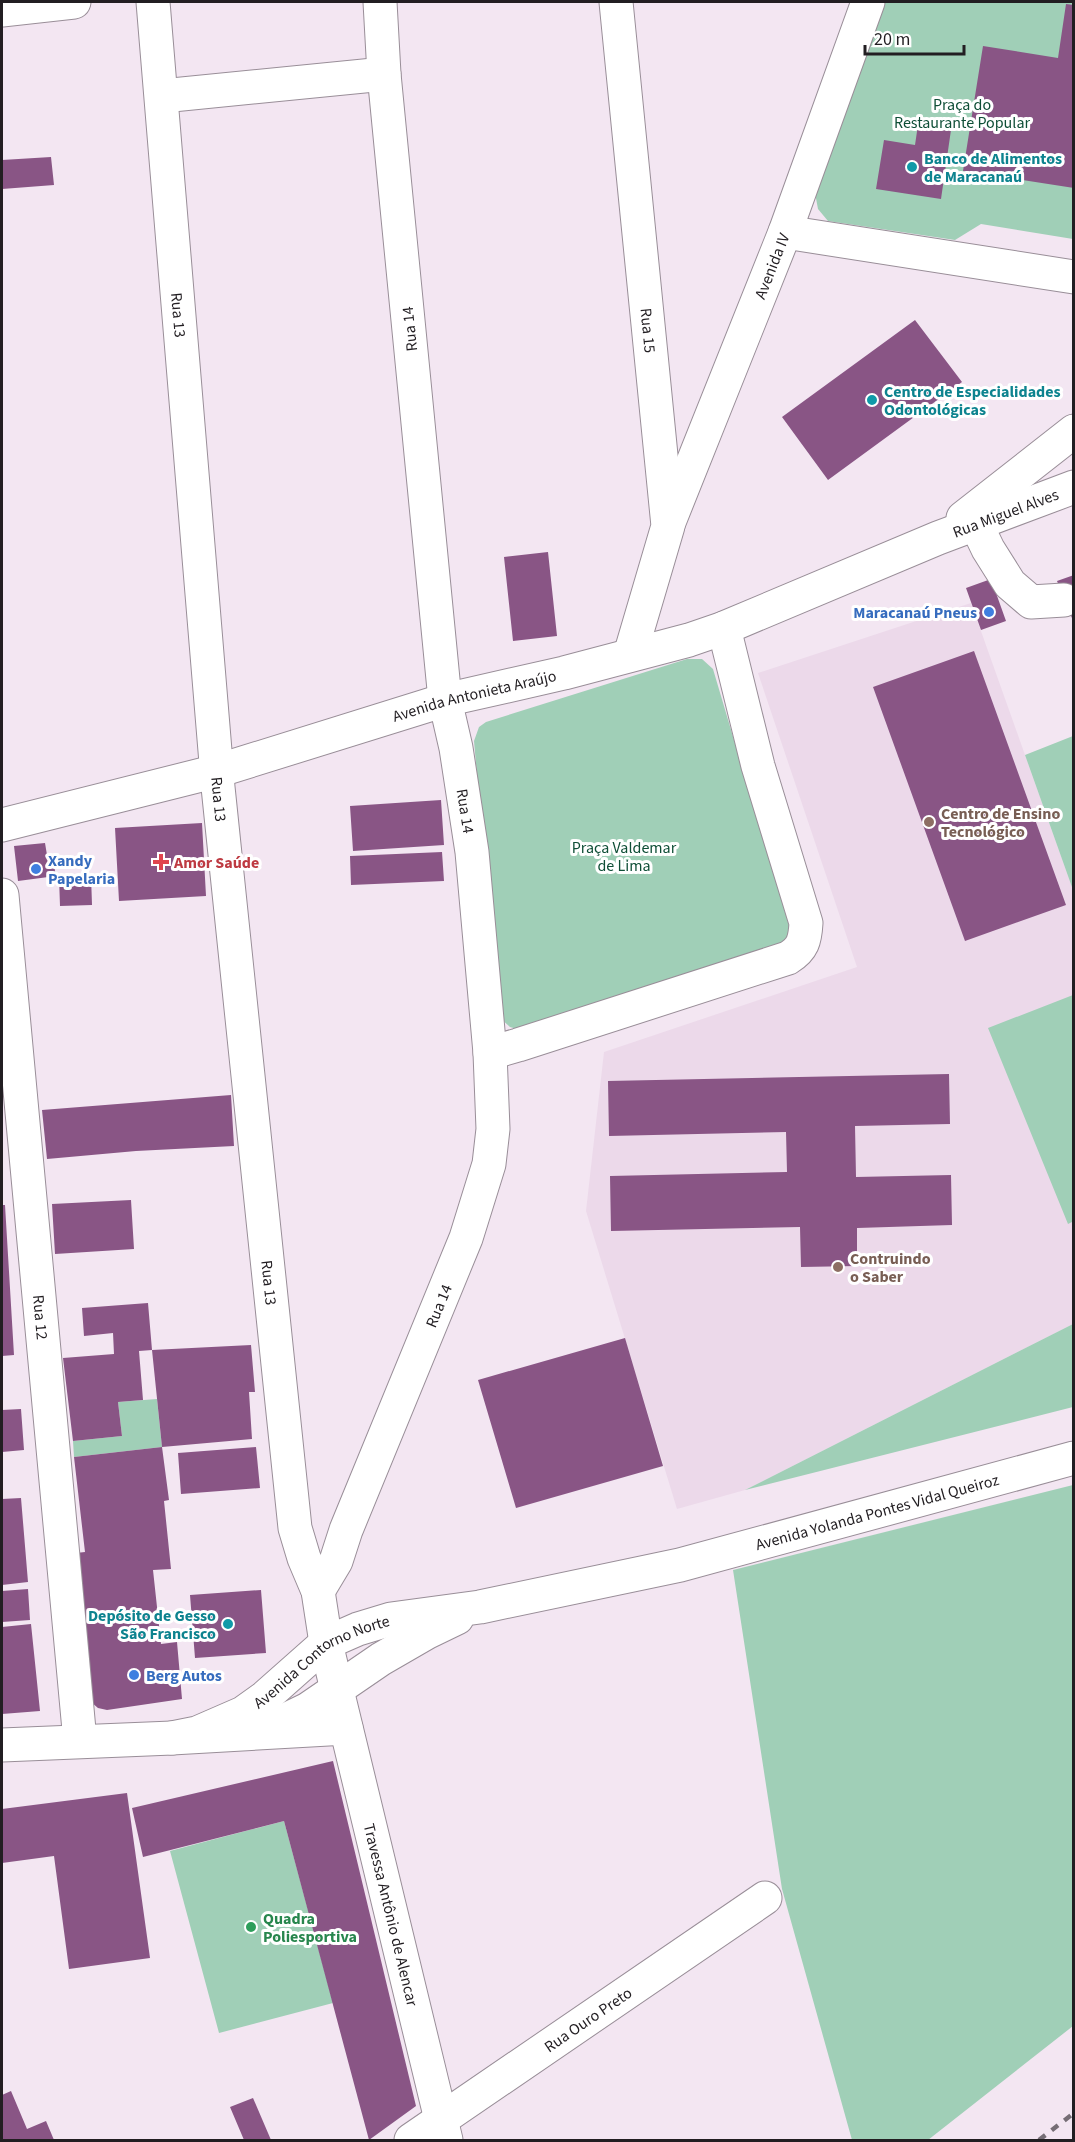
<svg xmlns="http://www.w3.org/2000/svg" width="1075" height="2142" font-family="'Source Sans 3',sans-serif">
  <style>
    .built { fill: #ecd9ea }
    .green { fill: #a0cfb7 }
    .building { fill: #895585 }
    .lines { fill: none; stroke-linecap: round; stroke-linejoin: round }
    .minor-casing { stroke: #998e98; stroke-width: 35 }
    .major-casing { stroke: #998e98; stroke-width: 35 }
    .minor { stroke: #fff; stroke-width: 33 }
    .major { stroke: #fff; stroke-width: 33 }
    .rail { stroke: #756d75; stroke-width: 4.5; stroke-dasharray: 8 8; stroke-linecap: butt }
    .culture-dot { fill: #0f9aa8; stroke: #fff; stroke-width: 2 }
    .shop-dot { fill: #3f7fe0; stroke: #fff; stroke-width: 2 }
    .education-dot { fill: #8d6e63; stroke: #fff; stroke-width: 2 }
    .health-dot { fill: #e0444e; stroke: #fff; stroke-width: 2 }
    .leisure-dot { fill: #2e9e5b; stroke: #fff; stroke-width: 2 }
    .labels { text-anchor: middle; stroke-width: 6; stroke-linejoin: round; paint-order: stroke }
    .park-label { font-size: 16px; fill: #0e4e36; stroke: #fff }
    .culture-label { font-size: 16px; font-weight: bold; fill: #0d838f; stroke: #fff; text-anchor: start }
    .street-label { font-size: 16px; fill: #221e22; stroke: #fff }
    .shop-label { font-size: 16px; font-weight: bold; fill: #366cbe; stroke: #fff; text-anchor: start }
    .education-label { font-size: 16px; font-weight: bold; fill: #785e54; stroke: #fff; text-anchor: start }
    .health-label { font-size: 16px; font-weight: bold; fill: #be3a42; stroke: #fff; text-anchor: start }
    .leisure-label { font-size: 16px; font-weight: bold; fill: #27864d; stroke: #fff; text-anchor: start }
  </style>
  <rect width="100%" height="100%" fill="#f3e6f2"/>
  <path class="built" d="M971,603L1073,890V1324L745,1490L677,1509L586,1211L604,1052L857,967L758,673Z"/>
  <path class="green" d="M883,2H1073V239L981,224L955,240L828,221L818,209L815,193Z
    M687,659H702L713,669L790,929L783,947L524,1031L510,1027L498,1016L474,741L479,727L486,722Z
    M1073,736V890L1025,755Z
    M1073,995L1074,1221L1068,1224L988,1028Z
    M1073,1324V1407L745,1490Z
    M157,1399L162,1447L74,1457L73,1441L122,1436L118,1402Z
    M1073,1485V2026L928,2140H852L782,1889L733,1570Z
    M284,1821L333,2003L219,2033L170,1851Z"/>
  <path class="building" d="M1066,4L1074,5V188L963,171L983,46L1058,58Z
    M919,118L952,123L941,199L876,189L884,140L915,145Z
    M51,157L54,185L2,189V160Z
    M915,320L962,382L828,480L782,417Z
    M548,552L557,636L513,641L504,557Z
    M1074,575V623L1057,581Z
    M991,579L1006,621L981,630L966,588Z
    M974,651L1066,905L965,941L873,687Z
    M441,800L444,845L353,851L350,806Z
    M202,823L206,896L119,901L115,828Z
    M45,843L48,861L53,860L56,876L18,881L14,846Z
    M442,852L444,881L351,885L350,856Z
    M91,875L92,905L60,906L59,877Z
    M949,1074L950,1124L855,1126L856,1177L951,1175L952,1225L857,1228V1266L801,1267L800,1227L611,1231L610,1176L787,1172L786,1132L609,1136L608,1081Z
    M231,1095L234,1146L136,1151L47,1159L42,1110Z
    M131,1200L134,1249L55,1254L52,1204Z
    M2,1205H5L14,1355L2,1356Z
    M148,1303L152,1350L139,1351L143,1400L118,1402L122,1436L73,1441L63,1358L114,1354L113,1333L84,1336L82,1308Z
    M625,1338L663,1466L516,1508L478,1380Z
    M251,1345L255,1392H249L252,1439L162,1447L152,1350Z
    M21,1409L24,1450L2,1452V1410Z
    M162,1447L169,1500L164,1501L171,1569L153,1570L161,1644L177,1642L182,1699L107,1710L98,1708L91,1702L76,1553L85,1552L74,1457Z
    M256,1447L260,1488L181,1494L178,1453Z
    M21,1498L28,1582L2,1585V1499Z
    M28,1589L30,1620L2,1622V1591Z
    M261,1590L266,1653L195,1658L190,1595Z
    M31,1624L40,1711L2,1714V1627Z
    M333,1761L416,2106L369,2140L284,1821L143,1857L132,1808Z
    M127,1793L150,1958L69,1969L54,1856L2,1863V1809Z
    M11,2091L27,2129L46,2121L54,2140H2V2095Z
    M253,2098L271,2140H244L230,2107Z"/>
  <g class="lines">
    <g class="minor-casing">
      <g id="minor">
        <path id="s1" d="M153,2L218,787L295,1528L304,1558L318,1591L326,1643L337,1690L446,2140"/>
        <path id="s2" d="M616,2L668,526L630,655"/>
        <path d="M2,10L74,2"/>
        <path d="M162,96L384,74"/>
        <path d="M785,232L1074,277"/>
        <path d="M963,518L1074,431"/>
        <path id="s3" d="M669,522L785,232L868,2"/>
        <path d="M976,524L988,549L1010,584L1031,602L1064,600"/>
        <path id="s4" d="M2,825L217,771L445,700L564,673L689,640L724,628L938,538L1074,487"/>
        <path id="s5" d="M2,895L80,1741"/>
        <path d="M490,1053L518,1045L788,958C803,949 805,940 806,923L758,766L724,628"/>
        <path id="s6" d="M318,1591L336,1561L346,1530L466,1238L489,1164L493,1129L490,1053L472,852L456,748L445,700L384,74L380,2"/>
        <path id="s7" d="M411,2140L765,1898"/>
      </g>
    </g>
    <g class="major-casing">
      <g id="major">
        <path d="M275,1725L308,1709L381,1659L426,1633L457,1618"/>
        <path id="s8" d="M172,1738L197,1733L243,1713L264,1698L326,1643L358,1629L391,1619L480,1607L680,1565L1074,1458"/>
        <path d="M2,1745L172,1738L346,1728"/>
      </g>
    </g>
    <use href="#minor" class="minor"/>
    <use href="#major" class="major"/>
    <path class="rail" d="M1039,2140L1074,2113"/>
  </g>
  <g class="culture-dot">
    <circle cx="912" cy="167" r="6"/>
    <circle cx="872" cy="400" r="6"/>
    <circle cx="228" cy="1624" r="6"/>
  </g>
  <g class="shop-dot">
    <circle cx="989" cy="612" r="6"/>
    <circle cx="36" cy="869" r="6"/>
    <circle cx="134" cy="1675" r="6"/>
  </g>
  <g class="education-dot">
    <circle cx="929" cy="822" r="6"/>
    <circle cx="838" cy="1267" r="6"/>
  </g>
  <path class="health-dot" d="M158 853h6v6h6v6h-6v6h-6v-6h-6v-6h6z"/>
  <circle class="leisure-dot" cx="251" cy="1927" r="6"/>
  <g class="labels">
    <g class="park-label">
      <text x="962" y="110">Praça do<tspan x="962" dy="18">Restaurante Popular</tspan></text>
      <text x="624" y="853">Praça Valdemar<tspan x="624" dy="18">de Lima</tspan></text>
    </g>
    <g class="culture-label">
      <text x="924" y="164">Banco de Alimentos<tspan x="924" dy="18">de Maracanaú</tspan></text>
      <text x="884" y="397">Centro de Especialidades<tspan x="884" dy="18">Odontológicas</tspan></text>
      <text x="216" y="1621" text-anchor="end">Depósito de Gesso<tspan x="216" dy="18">São Francisco</tspan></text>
    </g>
    <g class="street-label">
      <text dy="6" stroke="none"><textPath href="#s3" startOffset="276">Avenida IV</textPath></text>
      <text dy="6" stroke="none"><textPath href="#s1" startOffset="314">Rua 13</textPath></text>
      <text transform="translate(409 329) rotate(-96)" y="6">Rua 14</text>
      <text dy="6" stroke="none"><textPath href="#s2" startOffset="330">Rua 15</textPath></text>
      <text dy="6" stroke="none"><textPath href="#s4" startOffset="1053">Rua Miguel Alves</textPath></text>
      <text dy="6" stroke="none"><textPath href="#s4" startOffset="490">Avenida Antonieta Araújo</textPath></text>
      <text dy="6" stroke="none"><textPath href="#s1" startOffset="800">Rua 13</textPath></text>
      <text transform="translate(466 811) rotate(81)" y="6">Rua 14</text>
      <text dy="6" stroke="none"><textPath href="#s1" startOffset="1286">Rua 13</textPath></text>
      <text dy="6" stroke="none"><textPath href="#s6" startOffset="310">Rua 14</textPath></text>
      <text dy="6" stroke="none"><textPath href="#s5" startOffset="424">Rua 12</textPath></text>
      <text dy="6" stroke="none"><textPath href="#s8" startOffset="752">Avenida Yolanda Pontes Vidal Queiroz</textPath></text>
      <text dy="6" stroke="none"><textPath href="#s8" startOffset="171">Avenida Contorno Norte</textPath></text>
      <text dy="6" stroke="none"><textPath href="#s1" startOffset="1932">Travessa Antônio de Alencar</textPath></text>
      <text dy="6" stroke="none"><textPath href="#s7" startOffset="214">Rua Ouro Preto</textPath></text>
    </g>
    <g class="shop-label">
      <text x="977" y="618" text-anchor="end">Maracanaú Pneus</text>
      <text x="48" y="866">Xandy<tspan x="48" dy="18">Papelaria</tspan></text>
      <text x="146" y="1681">Berg Autos</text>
    </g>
    <g class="education-label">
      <text x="941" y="819">Centro de Ensino<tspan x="941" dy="18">Tecnológico</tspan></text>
      <text x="850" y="1264">Contruindo<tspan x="850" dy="18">o Saber</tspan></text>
    </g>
    <g class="health-label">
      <text x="174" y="868">Amor Saúde</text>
    </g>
    <g class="leisure-label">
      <text x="263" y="1924">Quadra<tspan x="263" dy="18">Poliesportiva</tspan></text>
    </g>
  </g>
  <rect width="1075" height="2142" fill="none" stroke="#221e22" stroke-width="6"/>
  <path d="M865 45v9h99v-9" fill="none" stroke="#221e22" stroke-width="3"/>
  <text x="874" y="45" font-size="18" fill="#221e22" stroke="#ffffff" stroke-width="4.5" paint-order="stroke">20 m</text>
</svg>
